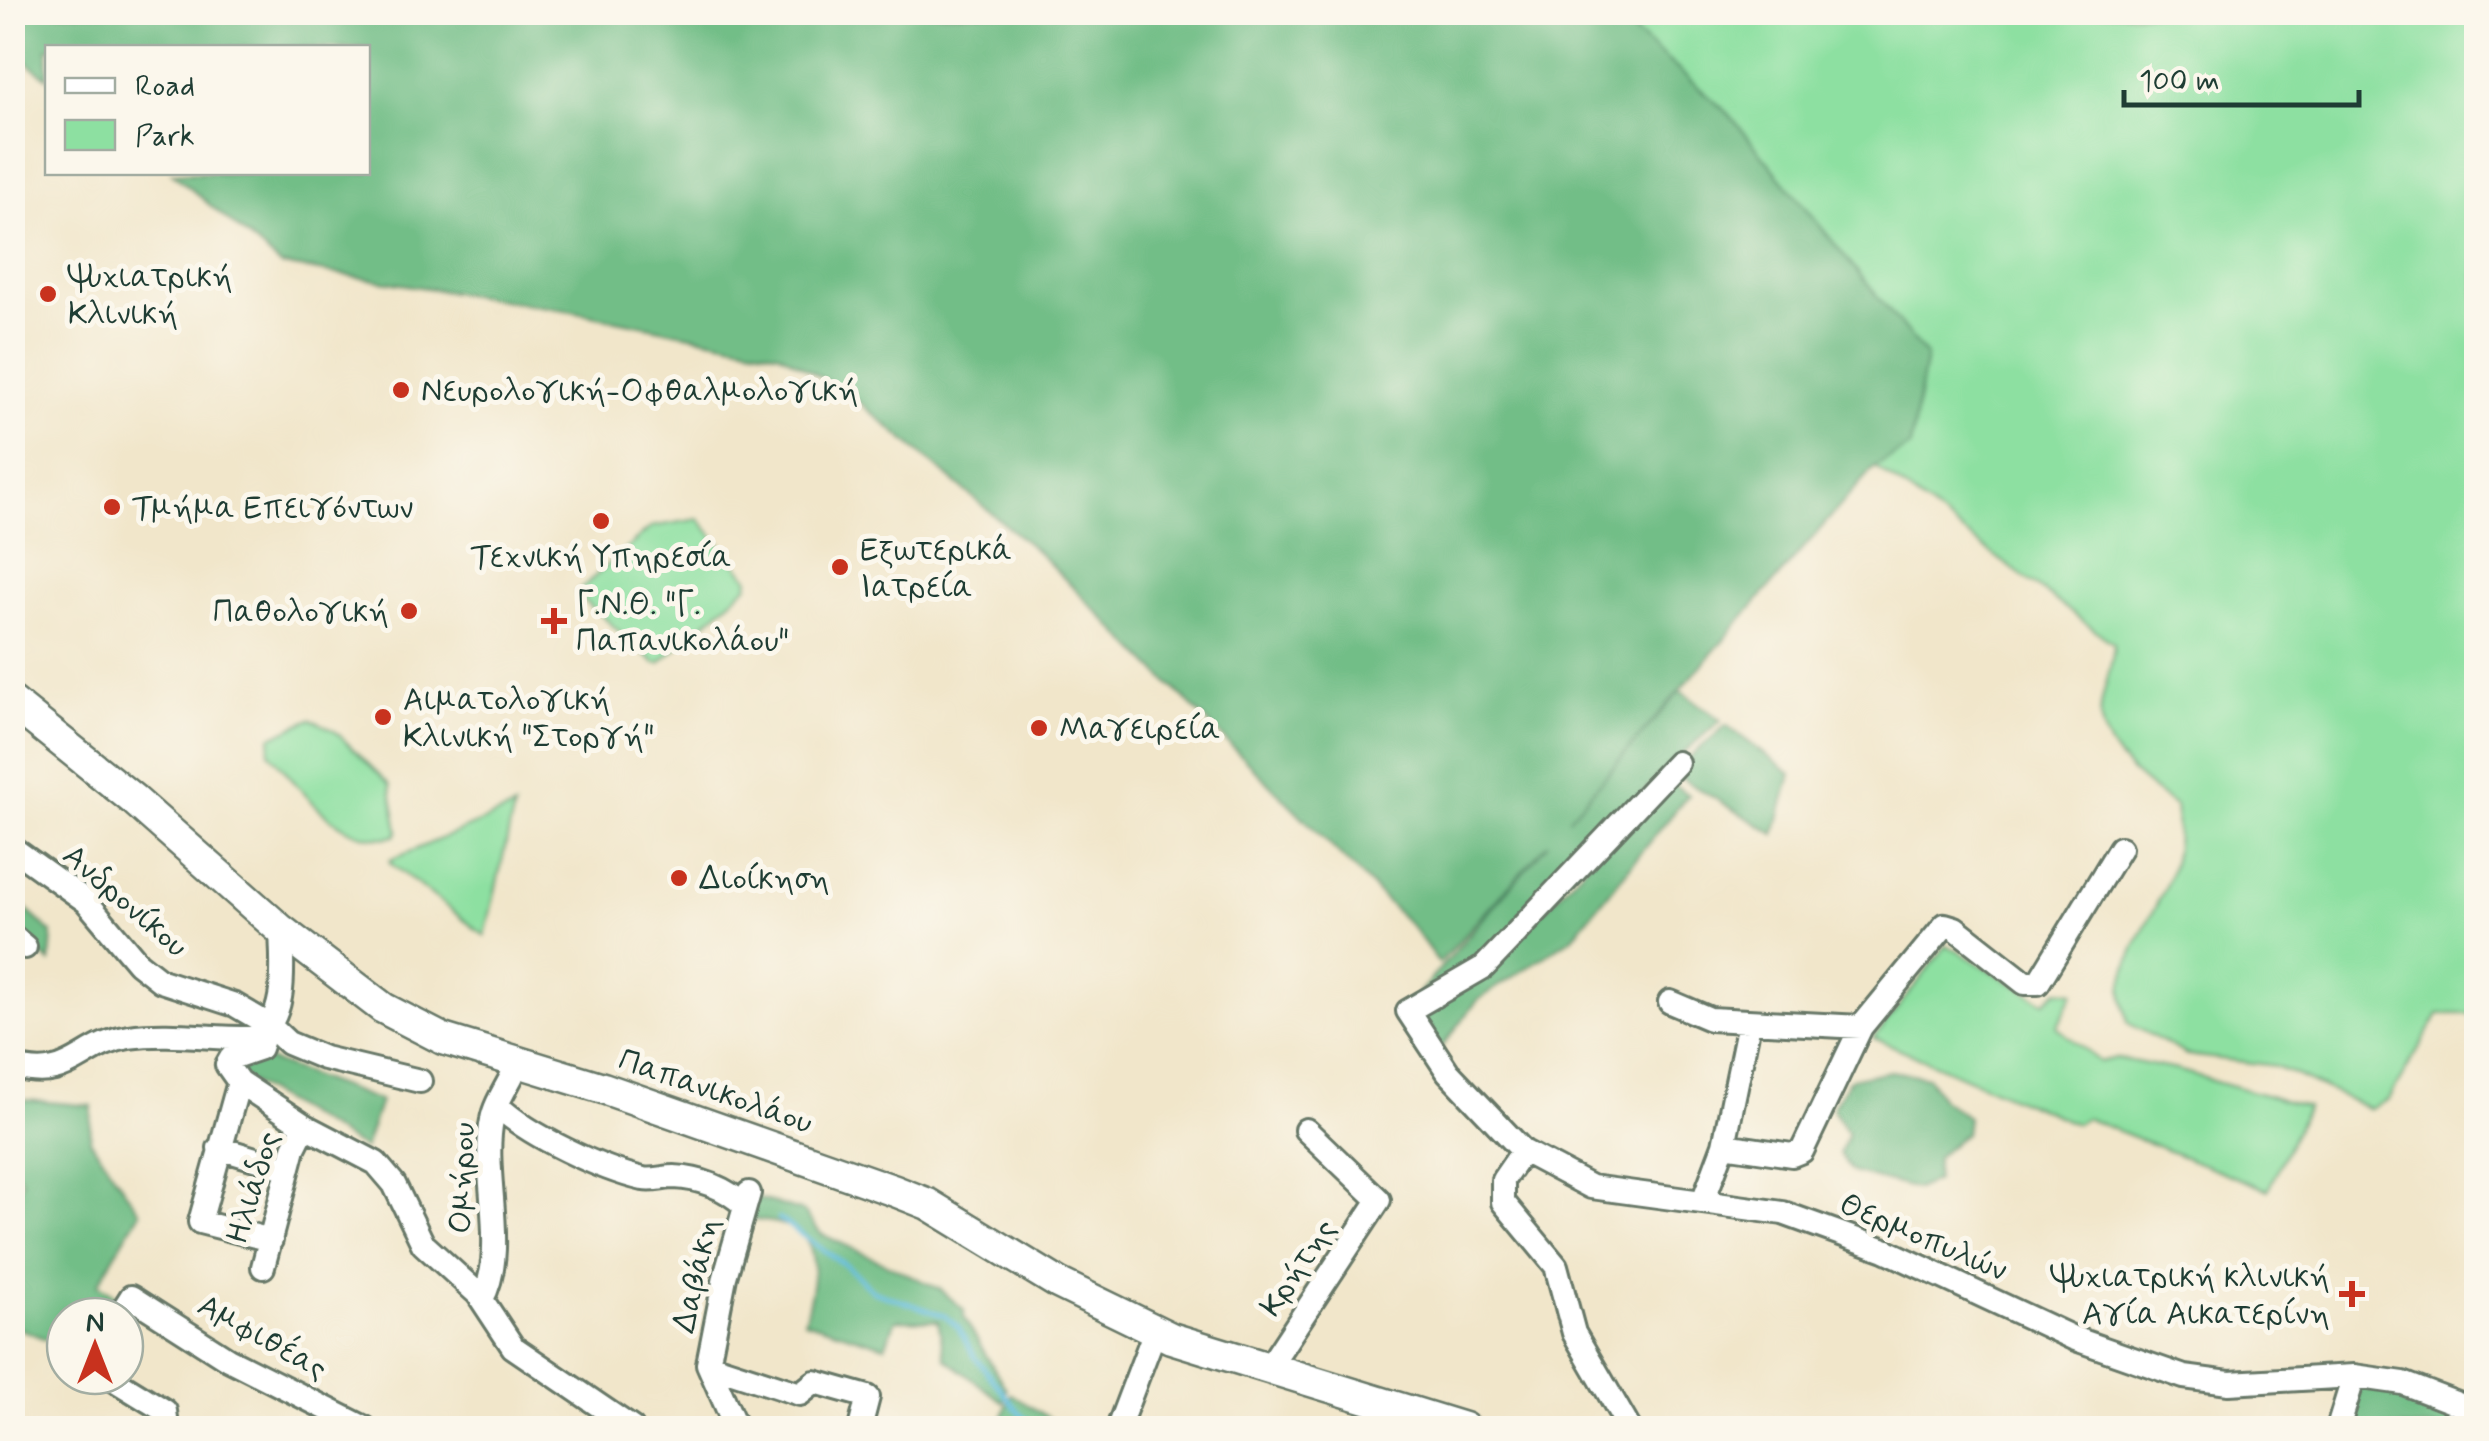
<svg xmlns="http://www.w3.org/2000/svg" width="2489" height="1441" font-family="Mynerve,sans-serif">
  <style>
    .green { fill: #8de0a1; stroke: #568e6a; stroke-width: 2.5 }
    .forest { fill: #72be87; stroke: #487e5e; stroke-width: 2.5 }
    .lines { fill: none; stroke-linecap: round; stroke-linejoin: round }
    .stream { stroke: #5dbbdb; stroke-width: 5 }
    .minor-casing { stroke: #687868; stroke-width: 28 }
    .major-casing { stroke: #687868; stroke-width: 35 }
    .minor { stroke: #fff; stroke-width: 22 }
    .major { stroke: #fff; stroke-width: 30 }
    .poi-dot { fill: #c8321e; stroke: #fbf7ec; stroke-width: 4 }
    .labels { text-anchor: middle; stroke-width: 10; stroke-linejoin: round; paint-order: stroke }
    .poi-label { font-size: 32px; fill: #1f3d34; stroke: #fbf7ec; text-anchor: start }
    .street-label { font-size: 32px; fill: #1f3d34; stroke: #fbf7ec }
  </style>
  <rect width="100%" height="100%" fill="#fbf7ec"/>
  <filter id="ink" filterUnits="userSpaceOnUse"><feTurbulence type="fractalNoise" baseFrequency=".01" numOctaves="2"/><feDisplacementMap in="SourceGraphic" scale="20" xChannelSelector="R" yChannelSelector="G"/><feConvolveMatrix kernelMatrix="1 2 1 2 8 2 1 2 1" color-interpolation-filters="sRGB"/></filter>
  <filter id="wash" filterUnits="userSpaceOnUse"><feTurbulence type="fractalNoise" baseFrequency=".0048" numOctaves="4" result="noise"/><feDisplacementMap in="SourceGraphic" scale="40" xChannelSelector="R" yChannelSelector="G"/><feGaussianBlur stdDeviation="2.25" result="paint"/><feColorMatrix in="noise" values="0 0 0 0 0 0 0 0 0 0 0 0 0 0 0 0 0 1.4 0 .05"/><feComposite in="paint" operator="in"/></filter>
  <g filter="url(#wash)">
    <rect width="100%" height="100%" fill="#f1e6ca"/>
    <path class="green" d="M1613,13H2476V1014H2439L2389,1099L2370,1109L2276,1066L2187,1055L2128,1023C2126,1011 2120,995 2123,984C2138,912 2187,890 2175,806C2144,783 2096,752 2101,707C2103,686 2113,668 2114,644L1874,466L1910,447L1729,114Z
      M699,519L749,579L748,585L660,663H655L576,593L651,527Z
      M311,719L335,731L390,785L398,830L395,836C340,849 301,788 269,752L271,737Z
      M514,808L485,936L390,863V860Z
      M1947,945L2044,1002L2058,990L2074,992L2057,1027L2100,1062L2116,1058L2177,1070L2307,1107L2268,1190L2085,1118L2076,1124L1874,1038Z"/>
    <path class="forest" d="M12,13H1613L1729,114L1926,356L1910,447L1874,467L1568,819L1680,691L1721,720L1668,766L1482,963L1418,994L1548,843L1439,963L1414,929L1039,553L852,396L780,353L572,311L281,265L172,173L368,172V48H48L47,78L13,51Z
      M1726,725L1791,774L1775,834L1672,773Z
      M1666,779L1688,795L1573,937L1478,1000L1438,1052L1412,1013L1487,972Z
      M13,898L52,933L50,962L13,929Z
      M263,1058L380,1101L364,1149L240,1076L244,1063Z
      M1890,1071L1928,1077L1942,1099L1967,1117L1965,1133L1937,1157L1936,1180L1916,1189L1852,1172L1839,1153L1848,1134L1832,1108L1850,1079Z
      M12,1099L92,1106L90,1140L140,1212L98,1284L121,1299L110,1316H65V1347L13,1326V1203L22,1181L13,1165Z
      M750,1196L804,1212L821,1234L940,1289L964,1310V1318L1006,1389L1004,1403L945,1358L938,1321L896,1320L885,1346L804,1321C811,1296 824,1249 797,1231C785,1222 758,1221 743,1217Z
      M2360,1384L2431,1398L2476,1416V1428H2345Z
      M1011,1394L1064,1428H999Z"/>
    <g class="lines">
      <path class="stream" d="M779,1219L848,1267L873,1291L945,1316L958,1327L975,1357L1022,1416L1041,1428"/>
    </g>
  </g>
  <g filter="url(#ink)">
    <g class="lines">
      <g class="minor-casing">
        <path id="minor" d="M1677,763L1484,967L1408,1011L1448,1072L1523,1151L1591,1187L1783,1213L1885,1250L2073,1338L2184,1377L2229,1383L2354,1376L2403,1383L2476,1411
          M12,848L86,901L138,963L161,981L235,1005L269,1025L288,1043L324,1058L420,1081
          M12,936L25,947
          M1670,1002L1710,1019L1861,1027
          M265,1033L260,1048L231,1058L227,1065L239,1082L305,1126L376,1163L394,1184L423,1244L478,1294L513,1347L632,1428
          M12,1066C71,1084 79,1045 129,1037C169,1031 214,1039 255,1038C289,1020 282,963 281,930
          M239,1082L200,1222L271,1240
          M498,1106C529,1136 601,1169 643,1179C654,1181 663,1177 674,1177C700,1178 726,1188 745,1206
          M1724,1145L1792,1155L1802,1151L1861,1027L1945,925L1955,928L2025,983H2038L2120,848
          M219,1148L288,1169
          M1523,1151L1503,1180V1202L1556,1266L1574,1333L1629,1428
          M1703,1201L1724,1145L1749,1023
          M263,1267L294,1148L305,1126
          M482,1299C509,1250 481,1173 492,1120C495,1102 511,1081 518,1063
          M119,1316L131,1297L228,1359L365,1428
          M708,1364L800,1394L815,1382L868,1397L860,1428
          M1267,1370L1379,1200L1306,1130
          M108,1376L165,1411L167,1428
          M736,1428L708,1364L725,1277L749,1193
          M1118,1428L1155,1331
          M2338,1428L2354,1376"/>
      </g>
      <g class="major-casing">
        <path id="major" d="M12,702L134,800L281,930L383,1008L443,1039L603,1088L895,1191L928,1204L1058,1283L1171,1338L1464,1428"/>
      </g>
      <use href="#minor" class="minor"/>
      <use href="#major" class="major"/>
    </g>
  </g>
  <g class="poi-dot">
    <circle cx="48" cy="294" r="10"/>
    <circle cx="401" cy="390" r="10"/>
    <circle cx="112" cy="507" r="10"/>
    <circle cx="601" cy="521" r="10"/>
    <circle cx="840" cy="567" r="10"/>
    <circle cx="409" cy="611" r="10"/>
    <path d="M549 606h10v10h10v10h-10v10h-10v-10h-10v-10h10z"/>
    <circle cx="383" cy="717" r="10"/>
    <circle cx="1039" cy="728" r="10"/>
    <circle cx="679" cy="878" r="10"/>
    <path d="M2347 1279h10v10h10v10h-10v10h-10v-10h-10v-10h10z"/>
  </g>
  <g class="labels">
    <g class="poi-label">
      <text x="68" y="287">Ψυχιατρική<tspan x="68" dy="37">Κλινική</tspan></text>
      <text x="421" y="401">Νευρολογική-Οφθαλμολογική</text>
      <text x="132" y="518">Τμήμα Επειγόντων</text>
      <text x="860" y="560">Εξωτερικά<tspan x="860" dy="37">Ιατρεία</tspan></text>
      <text x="601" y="567" text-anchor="middle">Τεχνική Υπηρεσία</text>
      <text x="576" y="614">Γ.Ν.Θ. "Γ.<tspan x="576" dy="37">Παπανικολάου"</tspan></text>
      <text x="389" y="622" text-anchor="end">Παθολογική</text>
      <text x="403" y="710">Αιματολογική<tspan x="403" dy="37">Κλινική "Στοργή"</tspan></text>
      <text x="1059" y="739">Μαγειρεία</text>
      <text x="699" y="889">Διοίκηση</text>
      <text x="2330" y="1287" text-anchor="end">Ψυχιατρική κλινική<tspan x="2330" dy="37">Αγία Αικατερίνη</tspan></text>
    </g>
    <g class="street-label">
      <text transform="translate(126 900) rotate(41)" y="11">Ανδρονίκου</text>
      <text transform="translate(716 1090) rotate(19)" y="11">Παπανικολάου</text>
      <text transform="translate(461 1178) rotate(-88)" y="11">Ομήρου</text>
      <text transform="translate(252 1187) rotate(-73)" y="11">Ηλιάδος</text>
      <text transform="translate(1924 1236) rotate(23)" y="11">Θερμοπυλών</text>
      <text transform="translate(1297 1267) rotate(-56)" y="11">Κρήτης</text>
      <text transform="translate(695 1275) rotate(-77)" y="11">Δαβάκη</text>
      <text transform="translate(263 1336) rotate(29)" y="11">Αμφιθέας</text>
    </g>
  </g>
  <rect width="2489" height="1441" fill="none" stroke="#fbf7ec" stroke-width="50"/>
  <rect x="45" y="45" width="325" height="130" fill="#fbf7ec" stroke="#a3ada2" stroke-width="2.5"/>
  <rect x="65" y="78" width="50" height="15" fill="#ffffff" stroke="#a3ada2" stroke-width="2.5"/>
  <text x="135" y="95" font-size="30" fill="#1f3d34">Road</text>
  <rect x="65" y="120" width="50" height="30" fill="#8de0a1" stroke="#a3ada2" stroke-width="2.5"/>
  <text x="135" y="145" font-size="30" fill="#1f3d34">Park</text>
  <g transform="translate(95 1346)"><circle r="48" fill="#fbf7ec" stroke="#a3ada2" stroke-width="2.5"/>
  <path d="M0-8L18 38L0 25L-18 38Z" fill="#c8321e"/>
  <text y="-15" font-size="28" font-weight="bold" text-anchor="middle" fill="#1f3d34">N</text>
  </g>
  <path d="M2124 90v15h235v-15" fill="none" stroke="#1f3d34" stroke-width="5"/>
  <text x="2139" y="90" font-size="30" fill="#1f3d34" stroke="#fbf7ec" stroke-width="8" paint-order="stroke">100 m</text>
</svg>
